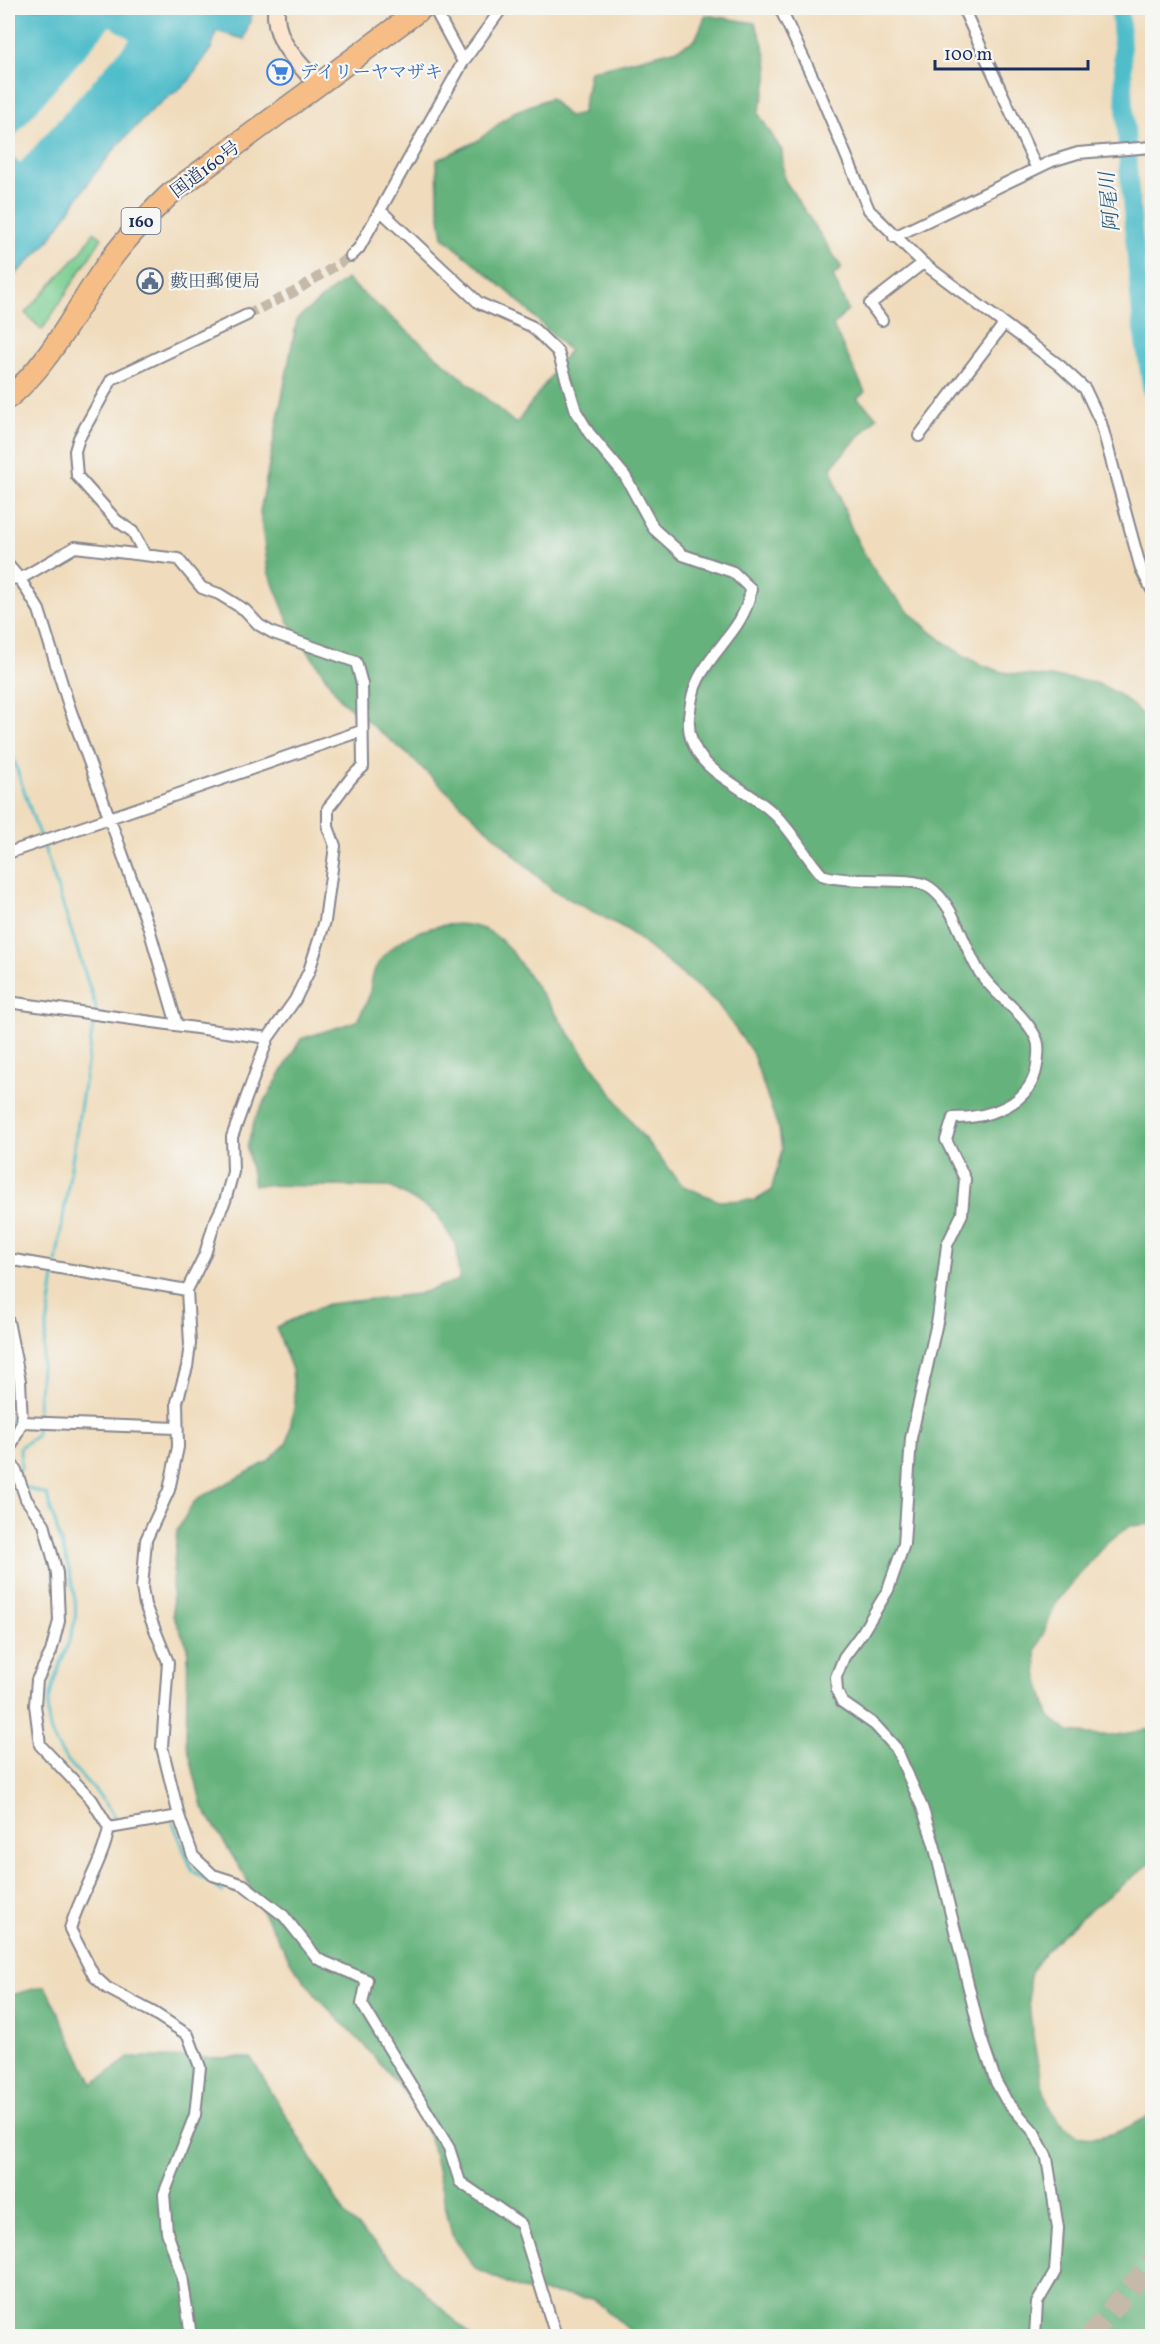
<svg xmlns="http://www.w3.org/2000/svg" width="1160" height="2344" font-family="Vollkorn,'Noto Serif JP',serif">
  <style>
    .green { fill: #7ccf92; stroke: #4c7f78; stroke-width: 1.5 }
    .forest { fill: #65b27c; stroke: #40706d; stroke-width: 1.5 }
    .water { fill: #50bdca; stroke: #367694; stroke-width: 1.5 }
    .pier { fill: #f0dcbc }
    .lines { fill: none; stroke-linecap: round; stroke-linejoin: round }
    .stream { stroke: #50bdca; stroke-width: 3 }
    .river { stroke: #50bdca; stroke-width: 18 }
    .street-tunnel { stroke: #c5b9a9; stroke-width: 10; stroke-dasharray: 10 5; stroke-linecap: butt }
    .highway-tunnel { stroke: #c5b9a9; stroke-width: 21; stroke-dasharray: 21 10; stroke-linecap: butt }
    .street-casing { stroke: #86868d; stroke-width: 14 }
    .secondary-casing { stroke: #86868d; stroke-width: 20 }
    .highway-casing { stroke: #86868d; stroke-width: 24 }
    .street { stroke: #fff; stroke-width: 10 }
    .secondary { stroke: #fbe5cf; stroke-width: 16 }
    .highway { stroke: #f6be86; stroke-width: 21 }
    .labels { text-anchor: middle; stroke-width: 4.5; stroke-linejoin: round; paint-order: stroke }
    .shield { fill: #f6f6f2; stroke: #5d6b8a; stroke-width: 1.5 }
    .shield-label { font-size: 16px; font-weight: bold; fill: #1b2f5e }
    .shop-label { font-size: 18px; fill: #366cbe; stroke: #f6f6f2; text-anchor: start }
    .street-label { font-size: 18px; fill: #1b2f5e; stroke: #f6f6f2 }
    .service-label { font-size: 18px; fill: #4e5e75; stroke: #f6f6f2; text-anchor: start }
    .water-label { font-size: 20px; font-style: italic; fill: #2b5a7e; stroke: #f6f6f2 }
  </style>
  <rect width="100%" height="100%" fill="#f6f6f2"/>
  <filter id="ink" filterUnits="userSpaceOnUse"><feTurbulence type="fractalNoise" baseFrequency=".0167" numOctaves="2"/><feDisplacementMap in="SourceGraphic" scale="12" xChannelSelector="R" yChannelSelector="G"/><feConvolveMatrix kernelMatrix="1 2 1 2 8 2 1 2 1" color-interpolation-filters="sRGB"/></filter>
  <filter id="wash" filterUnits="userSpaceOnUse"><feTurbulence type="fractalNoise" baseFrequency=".008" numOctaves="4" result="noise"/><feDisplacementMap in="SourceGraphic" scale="24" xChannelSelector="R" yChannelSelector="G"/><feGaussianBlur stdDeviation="1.35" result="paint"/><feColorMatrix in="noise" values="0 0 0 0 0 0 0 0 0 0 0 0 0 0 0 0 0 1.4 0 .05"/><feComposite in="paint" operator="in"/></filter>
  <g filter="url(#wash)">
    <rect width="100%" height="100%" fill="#f0dcbc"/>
    <path class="green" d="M94,232L102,238L42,330L25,313L81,252Z"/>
    <path class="forest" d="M706,15L755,23C771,62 772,73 758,113L782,151L784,179L842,268L833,276L848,310L833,326L865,392L857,398L877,417L831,467C839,494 847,522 861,548C886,596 949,659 1003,672C1033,678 1068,675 1098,684C1120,692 1137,709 1152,725V1524L1130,1526L1107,1542L1057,1601L1036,1651L1037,1673L1049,1716L1069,1732L1112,1736L1152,1729V1862C1125,1883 1043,1942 1031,1973C1023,1995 1040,2086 1050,2108C1056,2119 1071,2135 1084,2137C1107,2141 1132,2124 1152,2115V2336H636L594,2299L521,2289L476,2269L452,2235L430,2138L413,2102L364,2045L317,1997L294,1967L252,1893L246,1878L202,1806L186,1741L188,1647L173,1616L172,1583L177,1531L193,1503L201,1497L267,1462L287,1443L295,1403L292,1370L276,1327L328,1304L418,1294L459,1280L457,1247L436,1213L391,1187L254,1185L247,1148L255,1118L301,1039L357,1021C361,1013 366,1005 369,996C371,987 371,978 375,969C392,934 447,915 483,929C495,933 504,943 512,952L636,1128L683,1186L719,1201L756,1200L771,1191L782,1150L779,1130L752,1052L717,1003L626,929L552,890L406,753L341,700L289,623L268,571L260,512L297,319L346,279L516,424L569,351L513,296L443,237L438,203L437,160L477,141L514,112L550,98L569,117L582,113L590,71L678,49L695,40Z
      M45,1986L93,2084L130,2057L251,2058L346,2216L471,2336H8V1996Z"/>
    <path class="water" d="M8,8H254L244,39L216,31L212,47L188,82L154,108L118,145L92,177L48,242L8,282Z"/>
    <path class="pier" d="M110,26L130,39L20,163L8,153V144Z"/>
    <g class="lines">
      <path class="stream" d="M8,743L40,838
        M43,844L96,1007L56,1263
        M8,1349L15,1387
        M8,1429L17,1406
        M21,1470L20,1447L36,1436L41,1368L55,1270
        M27,1488L47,1495C55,1529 80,1588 75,1620C69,1656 37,1697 52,1735C66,1769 102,1789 117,1823
        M172,1820L192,1870L223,1892"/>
      <path class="river" d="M1120,8L1128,167L1142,329L1152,391"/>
    </g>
  </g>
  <g filter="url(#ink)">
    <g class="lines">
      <path class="street-tunnel" d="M247,315L294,292L351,256"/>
      <path class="highway-tunnel" d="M1090,2336L1152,2262"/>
      <g class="street-casing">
        <path id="street" d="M434,8L463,62
          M780,8L819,91L869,210L923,263L1059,365L1085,389L1101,423L1141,569L1152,590
          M963,8L1036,167
          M380,210L479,303L531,326L558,352L576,411L589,433L625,476L654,529L683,555L733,572L751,589C745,628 716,645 699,678C692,691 691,703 689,717C685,769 739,782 771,811C791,828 804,855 822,875C849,885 912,875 929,887C956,905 963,947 980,973C996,997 1023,1011 1036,1038C1040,1046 1038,1056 1037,1065C1031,1106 987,1118 953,1118L946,1140L965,1179L962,1214L947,1245L938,1318L911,1438L904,1544L888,1590L862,1633L844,1657L836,1677L837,1691L842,1702L875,1725L896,1748L922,1807L934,1844L981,2038L996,2082L1006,2100L1034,2132L1047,2158L1058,2228L1055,2272L1037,2303L1035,2336
          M894,237L1052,161L1078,153L1152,147
          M351,256L359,248L463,62L502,8
          M882,320L870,304L923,263
          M919,436L1004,324
          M145,555L133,532L116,520L77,476L75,451L79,438L112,379L247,315
          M8,565L20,579L39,610L69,706L148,925L177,1025
          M8,578L20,579L75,547L178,559L202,588L219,594L245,610L259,625L273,633L356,662L362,684L363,767C349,776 340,795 328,808V827L335,846L325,921L309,971L295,1000L268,1038L232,1137L233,1172L225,1201L214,1224L205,1254L187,1290L190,1344L187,1367L177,1402L178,1447L169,1490L146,1540L142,1588L145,1605L168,1662L162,1747L179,1816L193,1856L213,1875L244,1885L284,1916L318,1959L367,1980L362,2004L449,2148L460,2182L521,2224L556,2336
          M8,853L361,731
          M8,1002L268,1038
          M8,1259L187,1290
          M8,1321L20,1381L22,1422L8,1453
          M22,1422L176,1428
          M8,1459L16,1470L26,1499L44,1524L57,1573L59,1621L51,1652L37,1680L35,1705L40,1745L92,1800L109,1828C102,1864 80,1894 70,1929L94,1976L107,1988L154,2013L188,2035L200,2067L195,2115L164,2194L167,2232L182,2276L191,2336
          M109,1828L179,1816"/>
      </g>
      <g class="secondary-casing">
        <path id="secondary" d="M276,8C274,43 296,59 318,85"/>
      </g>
      <g class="highway-casing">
        <path id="highway" d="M8,398C50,364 73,314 103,270C123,241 145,218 170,194L422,8"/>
      </g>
      <use href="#street" class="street"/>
      <use href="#secondary" class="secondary"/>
      <use href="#highway" class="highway"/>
    </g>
  </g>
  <defs>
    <g id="supermarket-ring" transform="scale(1.35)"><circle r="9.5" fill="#f6f6f2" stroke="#3f7fe0" stroke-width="1.5"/><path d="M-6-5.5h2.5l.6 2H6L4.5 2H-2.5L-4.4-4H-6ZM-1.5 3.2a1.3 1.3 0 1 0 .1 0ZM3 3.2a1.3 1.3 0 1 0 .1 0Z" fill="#3f7fe0"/></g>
    <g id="civic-ring" transform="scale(1.35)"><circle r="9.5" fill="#f6f6f2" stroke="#5c6f8a" stroke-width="1.5"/><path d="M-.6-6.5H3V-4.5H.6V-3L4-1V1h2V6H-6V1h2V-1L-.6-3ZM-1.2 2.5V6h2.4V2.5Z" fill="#5c6f8a"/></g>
  </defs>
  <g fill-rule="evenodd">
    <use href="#supermarket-ring" x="280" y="72"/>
    <use href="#civic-ring" x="150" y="281"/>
  </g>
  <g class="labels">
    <rect class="shield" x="121.5" y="208" width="39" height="26" rx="4.5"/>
    <g class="shield-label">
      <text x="141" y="227">160</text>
    </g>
    <g class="shop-label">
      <text x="300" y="78">デイリーヤマザキ</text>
    </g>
    <g class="street-label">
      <text transform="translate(205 169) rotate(-37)" y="6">国道160号</text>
    </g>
    <g class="service-label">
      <text x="170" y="287">藪田郵便局</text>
    </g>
    <g class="water-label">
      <text transform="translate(1109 202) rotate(-95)" y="7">阿尾川</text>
    </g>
  </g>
  <rect width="1160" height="2344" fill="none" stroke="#f6f6f2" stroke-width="30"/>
  <path d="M935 60v9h153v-9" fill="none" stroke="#1b2f5e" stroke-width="3"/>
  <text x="944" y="60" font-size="18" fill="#1b2f5e" stroke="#f6f6f2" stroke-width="4.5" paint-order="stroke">100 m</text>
</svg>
